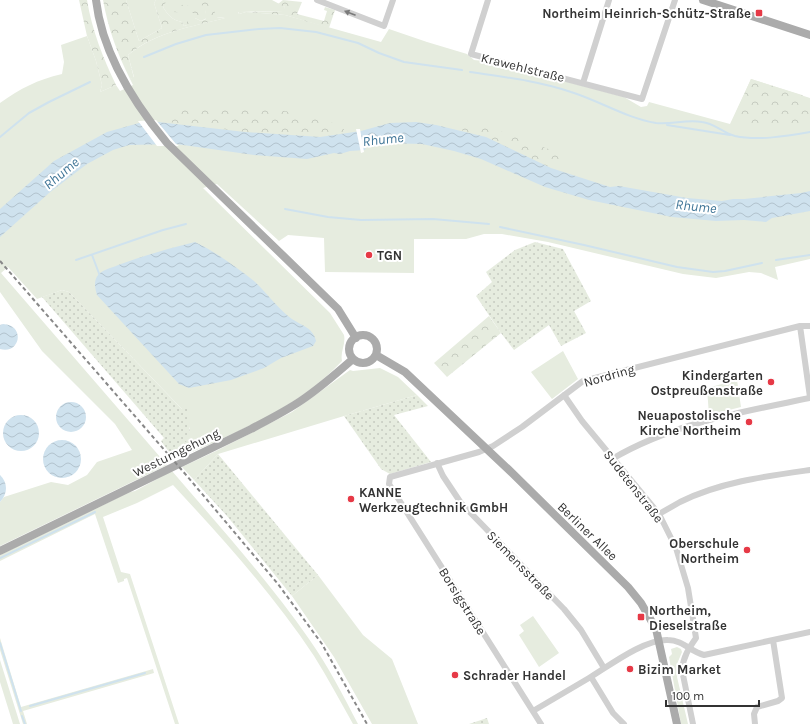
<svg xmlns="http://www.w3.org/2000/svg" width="810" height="724" font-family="Karla,sans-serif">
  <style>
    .green { fill: #e6ecdf }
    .forest { fill: url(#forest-crowns) }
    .garden { fill: url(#garden-dots) }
    .water { fill: url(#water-waves) }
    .pier { fill: #fff }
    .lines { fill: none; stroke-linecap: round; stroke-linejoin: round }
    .stream { stroke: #cfe2ee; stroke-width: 2 }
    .minor { stroke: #d0d0d0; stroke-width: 6 }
    .major { stroke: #ababab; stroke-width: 8 }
    .rail { stroke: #888; stroke-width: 2; stroke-dasharray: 4 3; stroke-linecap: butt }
    .oneway { fill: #7a7a7a }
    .poi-dot { fill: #e63946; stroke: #fff; stroke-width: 1.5 }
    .labels { text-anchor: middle; stroke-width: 4; stroke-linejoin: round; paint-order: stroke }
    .poi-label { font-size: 13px; font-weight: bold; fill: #333; stroke: #fff; text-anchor: start }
    .street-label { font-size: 13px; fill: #333; stroke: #fff }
    .water-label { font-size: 14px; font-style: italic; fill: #3f7597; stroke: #fff }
  </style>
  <defs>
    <pattern id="forest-crowns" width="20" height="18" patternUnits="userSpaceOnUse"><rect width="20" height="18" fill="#e6ecdf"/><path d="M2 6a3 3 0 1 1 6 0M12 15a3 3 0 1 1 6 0" fill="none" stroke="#c6cbc0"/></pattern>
    <pattern id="garden-dots" width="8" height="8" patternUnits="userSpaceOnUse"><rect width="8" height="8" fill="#e6ecdf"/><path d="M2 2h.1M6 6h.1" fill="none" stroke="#c6cbc0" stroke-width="1.8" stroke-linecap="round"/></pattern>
    <pattern id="water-waves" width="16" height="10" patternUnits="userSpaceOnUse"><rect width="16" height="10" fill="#cfe2ee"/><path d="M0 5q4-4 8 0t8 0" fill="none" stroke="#b2c2cd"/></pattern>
  </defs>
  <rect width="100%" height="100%" fill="#fff"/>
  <path class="green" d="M126,0H156L154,3L162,28L139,41Z
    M163,0H272L285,7L283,12L251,11L238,12L239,14L246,12L285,15L381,42L389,29L427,42L467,54L474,60L493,62L624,97L641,107L647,106L649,102L730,124L751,79L810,98V259L775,267L778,280L761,273L749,272L716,278L683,274L548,242L502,234H484L466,239H414V273L325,272L324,238L288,235L279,241L217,184L203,188L330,313L344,335C346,344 340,352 342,361C298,409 235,432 177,459L174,456L179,447L187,441L190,429L182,409L69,292L62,290L37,299L8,267L1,273L167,465L0,546V502L4,497L51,482L68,485L87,475L97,462L132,450L115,424L42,351L0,292V103C21,88 37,80 62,74L64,62L61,45L87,36L96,61L102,85L100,92L116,85L120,91L133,85L130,79L134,77L128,55C156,32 191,27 225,18L224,17L216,18L205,10L207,18L201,21L195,18H188L187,25L184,26L182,22C172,20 168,15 163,7L165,2Z
    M563,351L578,379L552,399L531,372Z
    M380,368L398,377L417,395L344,416L218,454L194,480L182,467L216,451L292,412L350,370L353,371Z
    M737,380L741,407L709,415L707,388Z
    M172,471C219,526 268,580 309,639C328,666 343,695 358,724H353C340,701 328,678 314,656C273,594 223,539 173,485L137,503L103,517L121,572L130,574L179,724H175L127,578L124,579V581L118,583L95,514L0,561V555L130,492L135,491Z
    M318,575L363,635L392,659L418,724H372L334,657L292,596Z
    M533,616L559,653L539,667L519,635L524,631L520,625Z
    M0,638L21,707L153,669L154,673L23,711L27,724H23L0,650Z
    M677,647L681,649L682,652L677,664L678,673L677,677L688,724H681L669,657L672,654L671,649Z
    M0,660L20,724H13L0,682Z"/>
  <path class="forest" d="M79,0H87C92,30 103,58 116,85L100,92L102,85L96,61L87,36Z
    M103,0H126L139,41L162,28L154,3L156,0H163L166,2L163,7C168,15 172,20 182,22L184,26L187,25V18H195L201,21L206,19L205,10H214L217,18L225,17V18C192,27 155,32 128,55L134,78L130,79C117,53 108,28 103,0Z
    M191,0H222C213,8 202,7 192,2Z
    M283,0L302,2L297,14L324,21L327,11L324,10L325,7L335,10L329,28L285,15L246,12L239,14L238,11L282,12L285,7L278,4Z
    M170,3C181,5 190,5 200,10L202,17L193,13L173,12L170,8Z
    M751,79L802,95L810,104V112L809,115L810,124L795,127H761L734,117Z
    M194,107L272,108L325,120L343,127L345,133L320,137L245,132L168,122L165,116Z
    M462,121L497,130L559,153L561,160L551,168L486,137L453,128Z
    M489,316L501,333L447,377L434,363Z"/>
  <path class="garden" d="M535,242L563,249L591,301L574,311L586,333L561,346L549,325L514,350L501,333L476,296L492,282L486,272L515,250Z
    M62,290L69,292L178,405L182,409H188L190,435L187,441L179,447L174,456H172L161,441L164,438L42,297Z
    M417,395L428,406L394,415L431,462L390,474L381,469L344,416Z
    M218,454L318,575L292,596L227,516L194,480Z
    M487,718L489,724H469Z"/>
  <path class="water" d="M158,122L245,132L320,137L361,131L390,123L416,122L436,125L486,137L551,168L610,187L619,186L687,198L722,201L733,199H744L801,193L810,191V211L772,218L766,222L744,220L716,221L672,217L589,200L545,187L481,159L454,151L422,144L385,143L373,147L366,146L365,150L350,151L340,154L334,153L307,159L254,155L176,144L129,145L113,150L87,164L49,193L0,237V209L54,161L107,132L139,123Z
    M195,242C216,252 236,267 254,281C266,292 276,306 288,316C298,325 313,326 316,341L313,346L281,358L264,368L231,380L189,388L179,384L97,295C95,288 93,280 99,274C104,269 114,267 121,264C146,255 170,248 195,242Z
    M3,324C26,325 20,355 0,349V325Z
    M56 417a15 15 0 1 1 30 0a15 15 0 1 1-30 0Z
    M3 433a18 18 0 1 1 36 0a18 18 0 1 1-36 0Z
    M43 459a19 19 0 1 1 38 0a19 19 0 1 1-38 0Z
    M0,475C8,483 8,493 0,502Z"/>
  <path class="pier" d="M156,120L176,144L179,146H157L138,121Z
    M356,129H360L364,152L361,153Z"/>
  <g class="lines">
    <path class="stream" d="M144,57L176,44L206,35L259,29L280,28L316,32L358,43L379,53L404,62L462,70
      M470,72C504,77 539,81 571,92C600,101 626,118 656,123C672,125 686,119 702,122C714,123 723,133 735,136C758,141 787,136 810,132
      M667,125L730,135
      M0,137L29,113L49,102L90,82
      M285,209L328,217L361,220L433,219L489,224
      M500,227L584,245L677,267L713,272L725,271L762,263
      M92,255L100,276
      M76,260L163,230L186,224
      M776,260L810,255
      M0,558L95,512
      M0,643L21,711
      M30,706L145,673
      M22,716L25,724"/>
    <path class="minor" d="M317,0L384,26L393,0
      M488,0L471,54L642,99L675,0
      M583,83L609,0
      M800,326L810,397
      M564,395L582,421L659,514L676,548L688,588L696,638C689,648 683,657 682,670L693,724
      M612,459C673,423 742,412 810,398
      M437,463L443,476L461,503L564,609L581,630L604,668
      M659,514C666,510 673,506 680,502C720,482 767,476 810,470
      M591,677L613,713L624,724
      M533,711C552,700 570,689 589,678C609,666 644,639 668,640C683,640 691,652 704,655L810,632
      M541,724L389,484L390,477L479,452L493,446L522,427L583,381L800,326H810
      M755,724L754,714L757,707L778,701L782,698L773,640"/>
    <path class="major" d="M96,0C102,53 134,103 167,143L338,309L356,338
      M703,0L810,35
      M349 349a14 14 0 1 1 28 0a14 14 0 1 1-28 0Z
      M376,355L405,372L508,469L628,587L641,603L656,629L677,724
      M0,551L251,429C268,420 286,411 302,400C320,388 337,373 353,359"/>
    <path class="rail" d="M0,261L187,476L278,584L322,644L367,724"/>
  </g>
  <defs><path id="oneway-solid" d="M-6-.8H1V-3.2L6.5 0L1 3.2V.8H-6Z"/></defs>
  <use class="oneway" href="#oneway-solid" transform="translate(350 13) rotate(-159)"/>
  <g class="poi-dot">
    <rect x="755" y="9" width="8" height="8" rx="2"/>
    <circle cx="369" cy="255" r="4"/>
    <circle cx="771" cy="382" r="4"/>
    <circle cx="749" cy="422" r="4"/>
    <circle cx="351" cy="499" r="4"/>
    <circle cx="747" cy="550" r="4"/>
    <rect x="637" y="613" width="8" height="8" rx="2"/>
    <circle cx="630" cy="669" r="4"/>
    <circle cx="455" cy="675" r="4"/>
  </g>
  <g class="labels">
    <g class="poi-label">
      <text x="751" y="18" text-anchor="end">Northeim Heinrich-Schütz-Straße</text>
      <text x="377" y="260">TGN</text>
      <text x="763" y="380" text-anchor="end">Kindergarten<tspan x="763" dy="15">Ostpreußenstraße</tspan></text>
      <text x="741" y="420" text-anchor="end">Neuapostolische<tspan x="741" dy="15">Kirche Northeim</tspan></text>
      <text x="359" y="497">KANNE<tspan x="359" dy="15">Werkzeugtechnik GmbH</tspan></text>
      <text x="739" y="548" text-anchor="end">Oberschule<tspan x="739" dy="15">Northeim</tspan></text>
      <text x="649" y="615">Northeim,<tspan x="649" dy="15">Dieselstraße</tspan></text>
      <text x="638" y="674">Bizim Market</text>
      <text x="463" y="680">Schrader Handel</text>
    </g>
    <g class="street-label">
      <text transform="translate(523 67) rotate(14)" y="5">Krawehlstraße</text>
      <text transform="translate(609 375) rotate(-16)" y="5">Nordring</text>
      <text transform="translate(176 452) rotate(-26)" y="5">Westumgehung</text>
      <text transform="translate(634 486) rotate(52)" y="5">Sudetenstraße</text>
      <text transform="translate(588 531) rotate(44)" y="5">Berliner Allee</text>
      <text transform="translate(521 565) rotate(46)" y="5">Siemensstraße</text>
      <text transform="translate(463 601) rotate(58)" y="5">Borsigstraße</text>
    </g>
    <g class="water-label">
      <text transform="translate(383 139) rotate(-6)" y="5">Rhume</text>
      <text transform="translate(61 173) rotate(-40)" y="5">Rhume</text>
      <text transform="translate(696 206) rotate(6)" y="5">Rhume</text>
    </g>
  </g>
  <path d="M666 700v6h93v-6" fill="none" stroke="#333333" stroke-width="2"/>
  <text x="672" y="700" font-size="12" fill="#333333" stroke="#ffffff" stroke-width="3" paint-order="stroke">100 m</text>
</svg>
